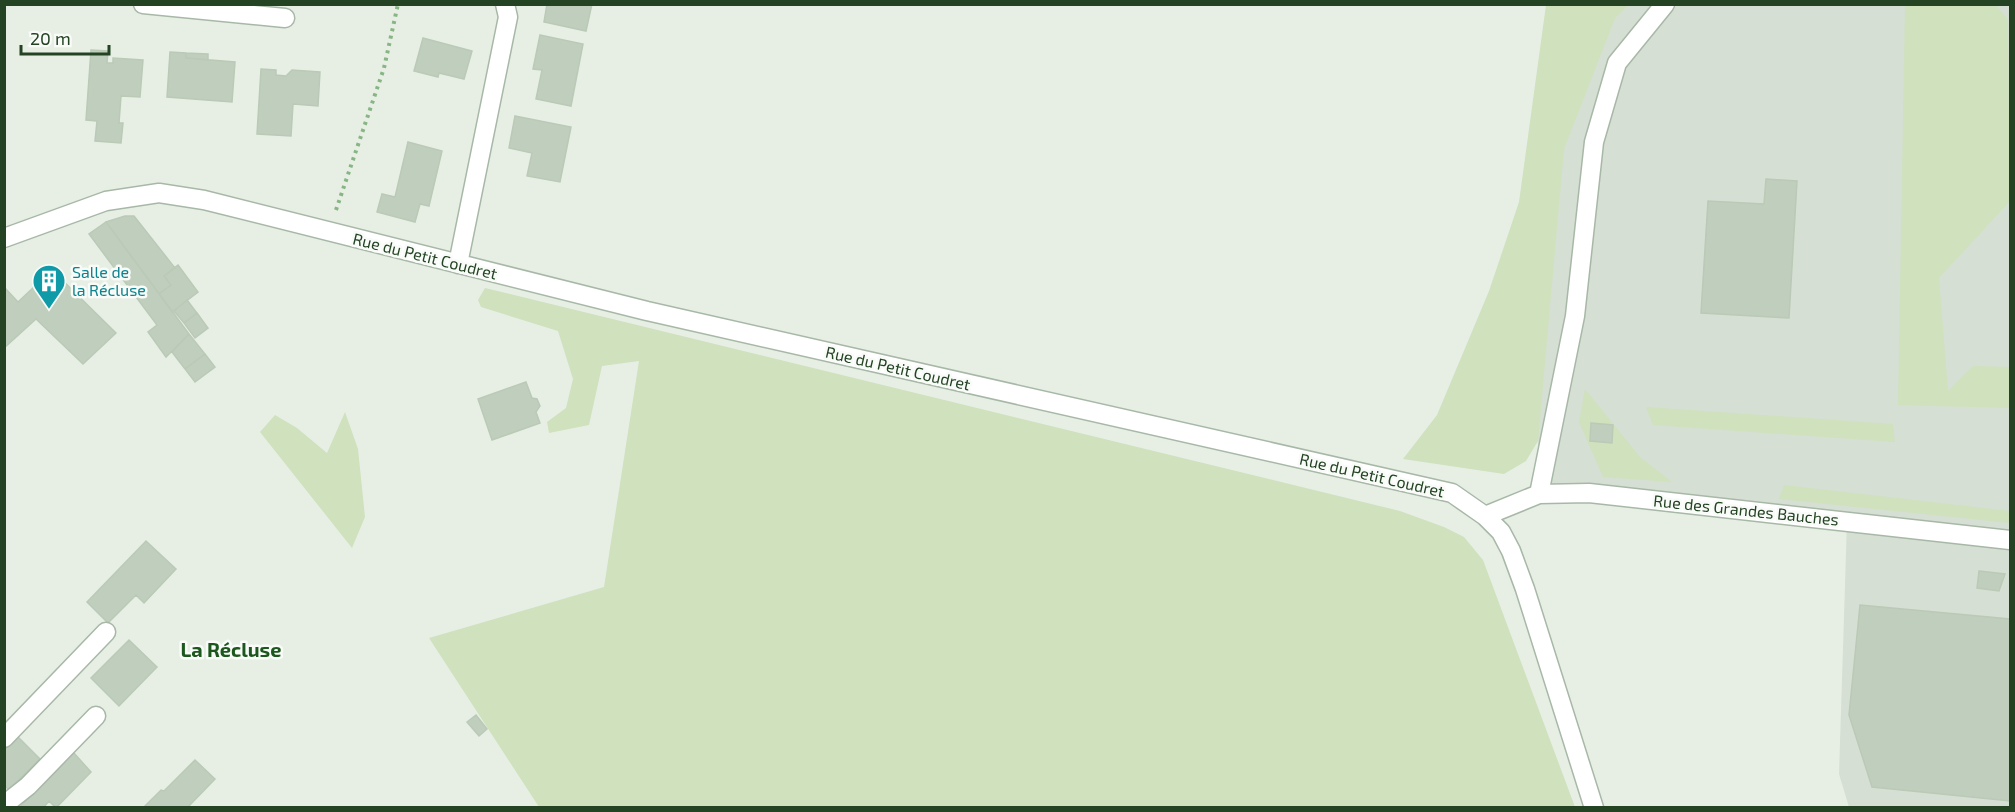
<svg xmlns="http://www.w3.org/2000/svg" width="2015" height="812" font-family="'Exo 2',sans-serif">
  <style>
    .built { fill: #d6dfd3 }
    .green { fill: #cfe1bd }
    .building { fill: #c0cebd; stroke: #bacab7; stroke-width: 1.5 }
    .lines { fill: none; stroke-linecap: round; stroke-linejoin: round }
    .minor-casing { stroke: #a8b8a7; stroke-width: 21 }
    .path { stroke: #87b584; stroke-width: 4; stroke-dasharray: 3 4.5; stroke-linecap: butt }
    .minor { stroke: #fff; stroke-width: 18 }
    .labels { text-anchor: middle; stroke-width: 5; stroke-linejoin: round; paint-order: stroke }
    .street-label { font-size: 16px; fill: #234323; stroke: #f8fbf7 }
    .culture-label { font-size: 16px; fill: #0d838f; stroke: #f8fbf7; text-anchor: start }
    .quarter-label { font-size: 20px; font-weight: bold; fill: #1c571d; stroke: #f8fbf7 }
  </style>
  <rect width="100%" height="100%" fill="#e7efe5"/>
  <path class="built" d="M1562,5H2010V807H1849L1839,774L1847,521L1539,494L1533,205Z"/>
  <path class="green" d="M1546,5H1628L1615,18L1564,149L1538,441L1526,461L1504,474L1403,459L1437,415L1489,291L1519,202Z
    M1905,5H1996L2008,20L2010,201L1939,278L1948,391L1973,366L2010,367V408L1898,405Z
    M485,288L1400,511L1444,527L1464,537L1483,560L1575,807H539L429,638L604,587L639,361L602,366L589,425L549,433L547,422L566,408L573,379L558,331L481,307L478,300Z
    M1585,389L1640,457L1672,482L1603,477L1579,422Z
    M1646,407L1893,424L1895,442L1653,425Z
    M345,412L358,449L365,517L352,548L260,432L275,415L297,428L327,453Z
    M1784,485L2010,511V523L1779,499Z"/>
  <path class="building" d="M547,4H592L586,31L544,22Z
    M540,35L583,44L571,106L536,99L542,70L533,69Z
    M423,38L472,51L464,79L439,73L438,77L414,71Z
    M91,50L108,51L107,63H113V58L143,60L140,97L121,96L119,123H123L121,143L95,141L97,121L86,120Z
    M170,52L186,53V58L235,62L232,102L167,97Z
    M186,53L208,54V60L186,58Z
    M261,69L276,70V75L286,76L292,70L320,72L318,106L293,104L291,136L257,134Z
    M515,116L571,127L560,182L527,176L532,153L509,148Z
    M408,142L442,151L429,206L420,204L415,222L377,212L382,194L395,197Z
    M1766,179L1797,181L1789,318L1701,313L1708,201L1764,204Z
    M125,216H134L175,268L164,276L171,285L159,294L106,222Z
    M106,222L189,334L166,357L148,332L157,325L89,234Z
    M178,265L198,292L172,312L159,294L171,285L164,276Z
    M52,270L116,333L83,364L36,319L4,348V287L18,302Z
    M187,300L197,313L184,323L174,311Z
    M197,313L208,328L195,338L184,323Z
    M189,334L205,354L185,369L172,352Z
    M205,354L215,367L195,382L185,369Z
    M526,382L532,398L537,399L540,406L536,412L540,423L492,440L478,399Z
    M1591,423L1613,425L1612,443L1590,441Z
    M146,541L176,569L144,603L136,595L108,623L87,602Z
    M1979,571L2005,574L1999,591L1977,588Z
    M1860,605L2010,619V801L1872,787L1849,715Z
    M129,640L157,667L119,706L91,678Z
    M476,715L487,729L479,736L467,722Z
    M16,735L40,759L9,790L4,785V747Z
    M73,752L91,772L56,808L49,801L43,808H19Z
    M195,760L215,779L187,808H143L161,790L164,791Z"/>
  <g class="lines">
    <g class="minor-casing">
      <path id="minor" d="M143,4L285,18
        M4,238L106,201L159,193L204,200L647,311L1452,493L1485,516L1501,532L1511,551L1525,589L1594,808
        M458,264L508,17L505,4
        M1539,494L1575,316L1594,142L1617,63L1665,4
        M1485,516L1539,494L1589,493L2010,540
        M4,738L106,632
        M4,805L28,786L96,716"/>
    </g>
    <path class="path" d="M336,210L384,68L398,4"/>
    <use href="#minor" class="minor"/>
  </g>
  <defs>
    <g id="building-pin" transform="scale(1.725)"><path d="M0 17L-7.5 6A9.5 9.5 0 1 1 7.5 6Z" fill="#0f9aa8" stroke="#f8fbf7"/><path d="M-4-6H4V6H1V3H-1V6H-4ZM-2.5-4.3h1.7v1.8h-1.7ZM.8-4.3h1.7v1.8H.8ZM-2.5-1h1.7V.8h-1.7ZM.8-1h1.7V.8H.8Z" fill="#fff"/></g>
  </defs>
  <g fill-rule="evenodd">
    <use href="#building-pin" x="49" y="281"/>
  </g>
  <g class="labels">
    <g class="street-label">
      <text transform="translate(425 256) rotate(14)" y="6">Rue du Petit Coudret</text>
      <text transform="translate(898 368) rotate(13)" y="6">Rue du Petit Coudret</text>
      <text transform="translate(1372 475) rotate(13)" y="6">Rue du Petit Coudret</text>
      <text transform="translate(1746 510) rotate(6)" y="6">Rue des Grandes Bauches</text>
    </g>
    <g class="culture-label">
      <text x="72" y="278">Salle de<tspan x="72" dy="18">la Récluse</tspan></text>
    </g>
    <g class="quarter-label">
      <text x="231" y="657">La Récluse</text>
    </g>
  </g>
  <rect width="2015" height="812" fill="none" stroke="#234323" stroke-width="12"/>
  <path d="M21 45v9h88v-9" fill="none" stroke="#234323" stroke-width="3"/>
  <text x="30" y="45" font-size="18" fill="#234323" stroke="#f8fbf7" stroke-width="4.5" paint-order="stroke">20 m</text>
</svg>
